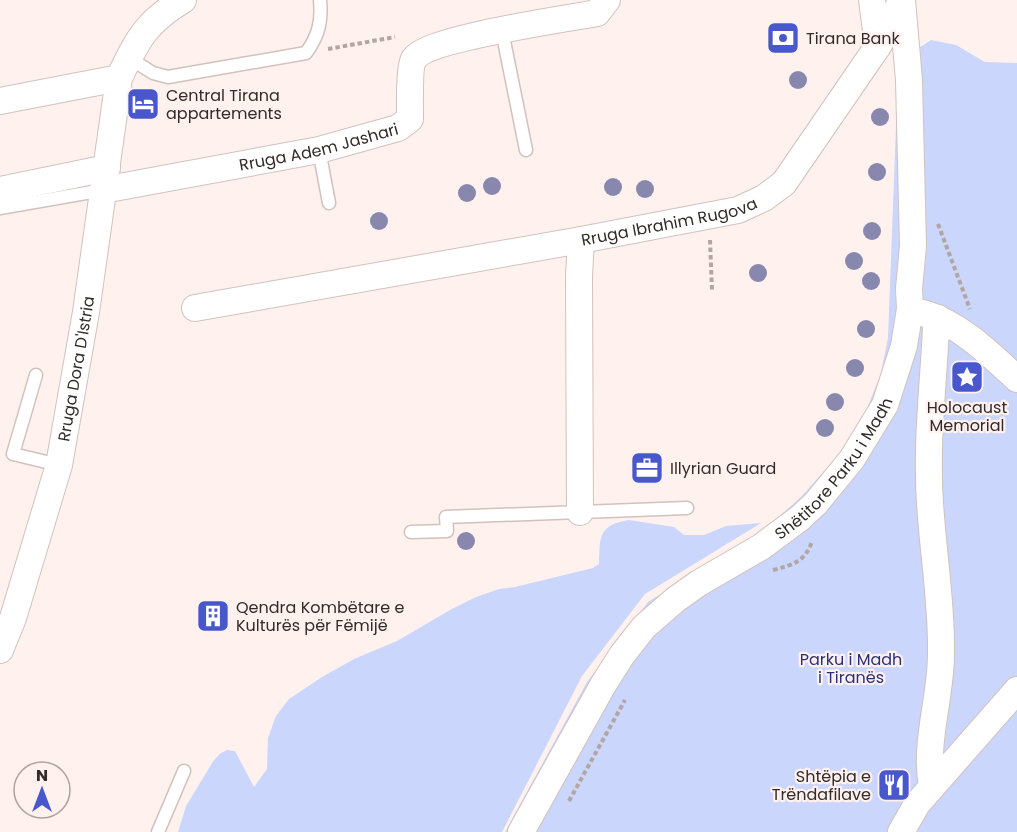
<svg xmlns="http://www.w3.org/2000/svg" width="1017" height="832" font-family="Poppins,sans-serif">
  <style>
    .green { fill: #cbd6fc }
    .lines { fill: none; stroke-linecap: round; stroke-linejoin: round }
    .lane-casing { stroke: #d1c2be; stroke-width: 15 }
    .street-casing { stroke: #d1c2be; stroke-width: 28 }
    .path { stroke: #b1a6a4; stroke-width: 4; stroke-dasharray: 4.5 3; stroke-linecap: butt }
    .lane { stroke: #fff; stroke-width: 12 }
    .street { stroke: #fff; stroke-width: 26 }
    .tree { fill: #8887ae }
    .labels { text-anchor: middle; stroke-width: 4.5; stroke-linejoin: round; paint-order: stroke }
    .poi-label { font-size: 16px; fill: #312b2a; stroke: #fef1ee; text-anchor: start }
    .street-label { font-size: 16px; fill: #312b2a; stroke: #fef1ee }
    .park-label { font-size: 16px; fill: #28317a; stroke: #fef1ee }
  </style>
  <rect width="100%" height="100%" fill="#fef1ee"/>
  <path class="green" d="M931,40L956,45L985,62L1017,63V832H505L587,682L648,602L765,529L801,497L832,462L861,424L881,373L888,338L897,100L911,53Z
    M629,520L674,527L684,535H704L726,526L761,523L645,594L582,676L502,832H178L186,806L214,760L221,753L227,750L235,751L254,787L267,769L268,738L276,716L289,699L322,677L354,659L397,641L450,610L476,597L499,589L515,587L593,568L599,564C600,537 598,525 629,520Z"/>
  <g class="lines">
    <g class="lane-casing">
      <path id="lane" d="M502,31L526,150
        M129,58L153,73L168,77L306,53C319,35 322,21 320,0
        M319,150L329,203
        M0,208L103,190
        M36,375L13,454L59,465
        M411,532L447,531L446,517L687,508
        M158,832L184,771"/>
    </g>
    <g class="street-casing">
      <g id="street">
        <path d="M872,0L878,46"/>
        <path d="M0,101L119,78"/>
        <path d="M0,190L107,168"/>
        <path id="s1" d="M103,190L319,150L398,128L410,119C410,108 409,66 414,59C428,38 566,19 597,13L607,0"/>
        <path id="s2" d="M195,308L581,240L738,210L764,198L784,183L878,46L893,20L901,0"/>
        <path d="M923,313C960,324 989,353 1017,379"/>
        <path d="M580,512L579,276L581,240"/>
        <path id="s3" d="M0,650L13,618L59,465L86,312L119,78C138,39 145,23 183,0"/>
        <path d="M932,786C924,742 941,698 941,654C942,603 933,554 930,503C926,446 933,387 936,329L938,318"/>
        <path id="s4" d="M521,832L603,685L622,655L644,627L675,600L699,583L761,547L800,518L816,503L852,459L885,405L904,346L910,309L909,289L913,246L909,80L902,0"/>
        <path d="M901,832L917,804L1017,690"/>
      </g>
    </g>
    <path class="path" d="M328,49L395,37
      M938,224L970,309
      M710,240L712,290
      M773,570C793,565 806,561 812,541
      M569,801L625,700"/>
    <use href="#lane" class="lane"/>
    <use href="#street" class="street"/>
  </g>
  <g class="tree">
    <circle cx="798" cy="80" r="9"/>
    <circle cx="880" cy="117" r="9"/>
    <circle cx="877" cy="172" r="9"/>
    <circle cx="492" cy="186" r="9"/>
    <circle cx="613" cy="187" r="9"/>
    <circle cx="645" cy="189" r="9"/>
    <circle cx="467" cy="193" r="9"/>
    <circle cx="379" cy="221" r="9"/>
    <circle cx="872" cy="231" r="9"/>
    <circle cx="854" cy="261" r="9"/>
    <circle cx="758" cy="273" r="9"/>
    <circle cx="871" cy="281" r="9"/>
    <circle cx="866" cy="329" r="9"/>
    <circle cx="855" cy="368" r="9"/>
    <circle cx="835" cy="402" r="9"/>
    <circle cx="825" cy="428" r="9"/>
    <circle cx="466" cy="541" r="9"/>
  </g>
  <defs>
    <g id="bank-square" transform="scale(1.725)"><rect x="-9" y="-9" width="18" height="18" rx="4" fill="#4957cc" stroke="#fef1ee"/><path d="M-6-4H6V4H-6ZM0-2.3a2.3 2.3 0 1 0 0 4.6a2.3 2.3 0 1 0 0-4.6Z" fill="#fff"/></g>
    <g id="hotel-square" transform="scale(1.725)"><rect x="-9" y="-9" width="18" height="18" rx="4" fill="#4957cc" stroke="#fef1ee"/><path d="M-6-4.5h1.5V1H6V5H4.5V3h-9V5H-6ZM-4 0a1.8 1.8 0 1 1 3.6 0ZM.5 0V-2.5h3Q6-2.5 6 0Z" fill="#fff"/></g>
    <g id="sight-square" transform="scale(1.725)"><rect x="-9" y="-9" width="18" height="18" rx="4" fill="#4957cc" stroke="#fef1ee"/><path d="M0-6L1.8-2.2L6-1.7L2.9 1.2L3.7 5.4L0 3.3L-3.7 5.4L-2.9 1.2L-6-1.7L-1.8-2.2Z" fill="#fff"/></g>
    <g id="office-square" transform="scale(1.725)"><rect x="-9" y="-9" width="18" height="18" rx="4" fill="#4957cc" stroke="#fef1ee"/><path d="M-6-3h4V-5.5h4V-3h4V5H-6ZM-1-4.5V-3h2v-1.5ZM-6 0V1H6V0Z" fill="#fff"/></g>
    <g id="building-square" transform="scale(1.725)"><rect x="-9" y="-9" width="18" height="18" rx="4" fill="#4957cc" stroke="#fef1ee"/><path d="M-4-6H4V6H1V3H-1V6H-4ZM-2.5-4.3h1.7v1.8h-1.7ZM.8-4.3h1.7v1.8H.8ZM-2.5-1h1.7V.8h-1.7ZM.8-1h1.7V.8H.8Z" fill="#fff"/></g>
    <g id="restaurant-square" transform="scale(1.725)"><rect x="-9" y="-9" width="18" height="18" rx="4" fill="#4957cc" stroke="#fef1ee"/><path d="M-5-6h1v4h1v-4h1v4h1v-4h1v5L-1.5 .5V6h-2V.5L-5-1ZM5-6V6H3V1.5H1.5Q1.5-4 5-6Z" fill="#fff"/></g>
  </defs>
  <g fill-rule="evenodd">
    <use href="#bank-square" x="783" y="38"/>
    <use href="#hotel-square" x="143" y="104"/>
    <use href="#sight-square" x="967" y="377"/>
    <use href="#office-square" x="647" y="468"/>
    <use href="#building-square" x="213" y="616"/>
    <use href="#restaurant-square" x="894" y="785"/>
  </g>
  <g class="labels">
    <g class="poi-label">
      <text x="806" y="44">Tirana Bank</text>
      <text x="166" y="101">Central Tirana<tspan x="166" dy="18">appartements</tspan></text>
      <text x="967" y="413" text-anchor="middle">Holocaust<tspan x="967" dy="18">Memorial</tspan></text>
      <text x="670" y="474">Illyrian Guard</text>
      <text x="236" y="613">Qendra Kombëtare e<tspan x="236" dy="18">Kulturës për Fëmijë</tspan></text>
      <text x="871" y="782" text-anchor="end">Shtëpia e<tspan x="871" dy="18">Trëndafilave</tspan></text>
    </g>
    <g class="street-label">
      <text dy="6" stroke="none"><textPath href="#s1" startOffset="220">Rruga Adem Jashari</textPath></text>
      <text dy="6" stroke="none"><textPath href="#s2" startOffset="482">Rruga Ibrahim Rugova</textPath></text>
      <text dy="6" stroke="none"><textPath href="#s3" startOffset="292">Rruga Dora D'Istria</textPath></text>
      <text dy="6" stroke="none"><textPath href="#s4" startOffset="490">Shëtitore Parku i Madh</textPath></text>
    </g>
    <g class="park-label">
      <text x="851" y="665">Parku i Madh<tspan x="851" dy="18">i Tiranës</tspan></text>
    </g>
  </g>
  <g transform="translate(42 790)"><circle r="28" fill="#fef1ee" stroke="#aca2a0" stroke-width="1.5"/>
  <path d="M0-4.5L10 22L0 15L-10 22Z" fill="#4957cc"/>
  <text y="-9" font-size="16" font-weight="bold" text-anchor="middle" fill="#312b2a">N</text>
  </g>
</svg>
